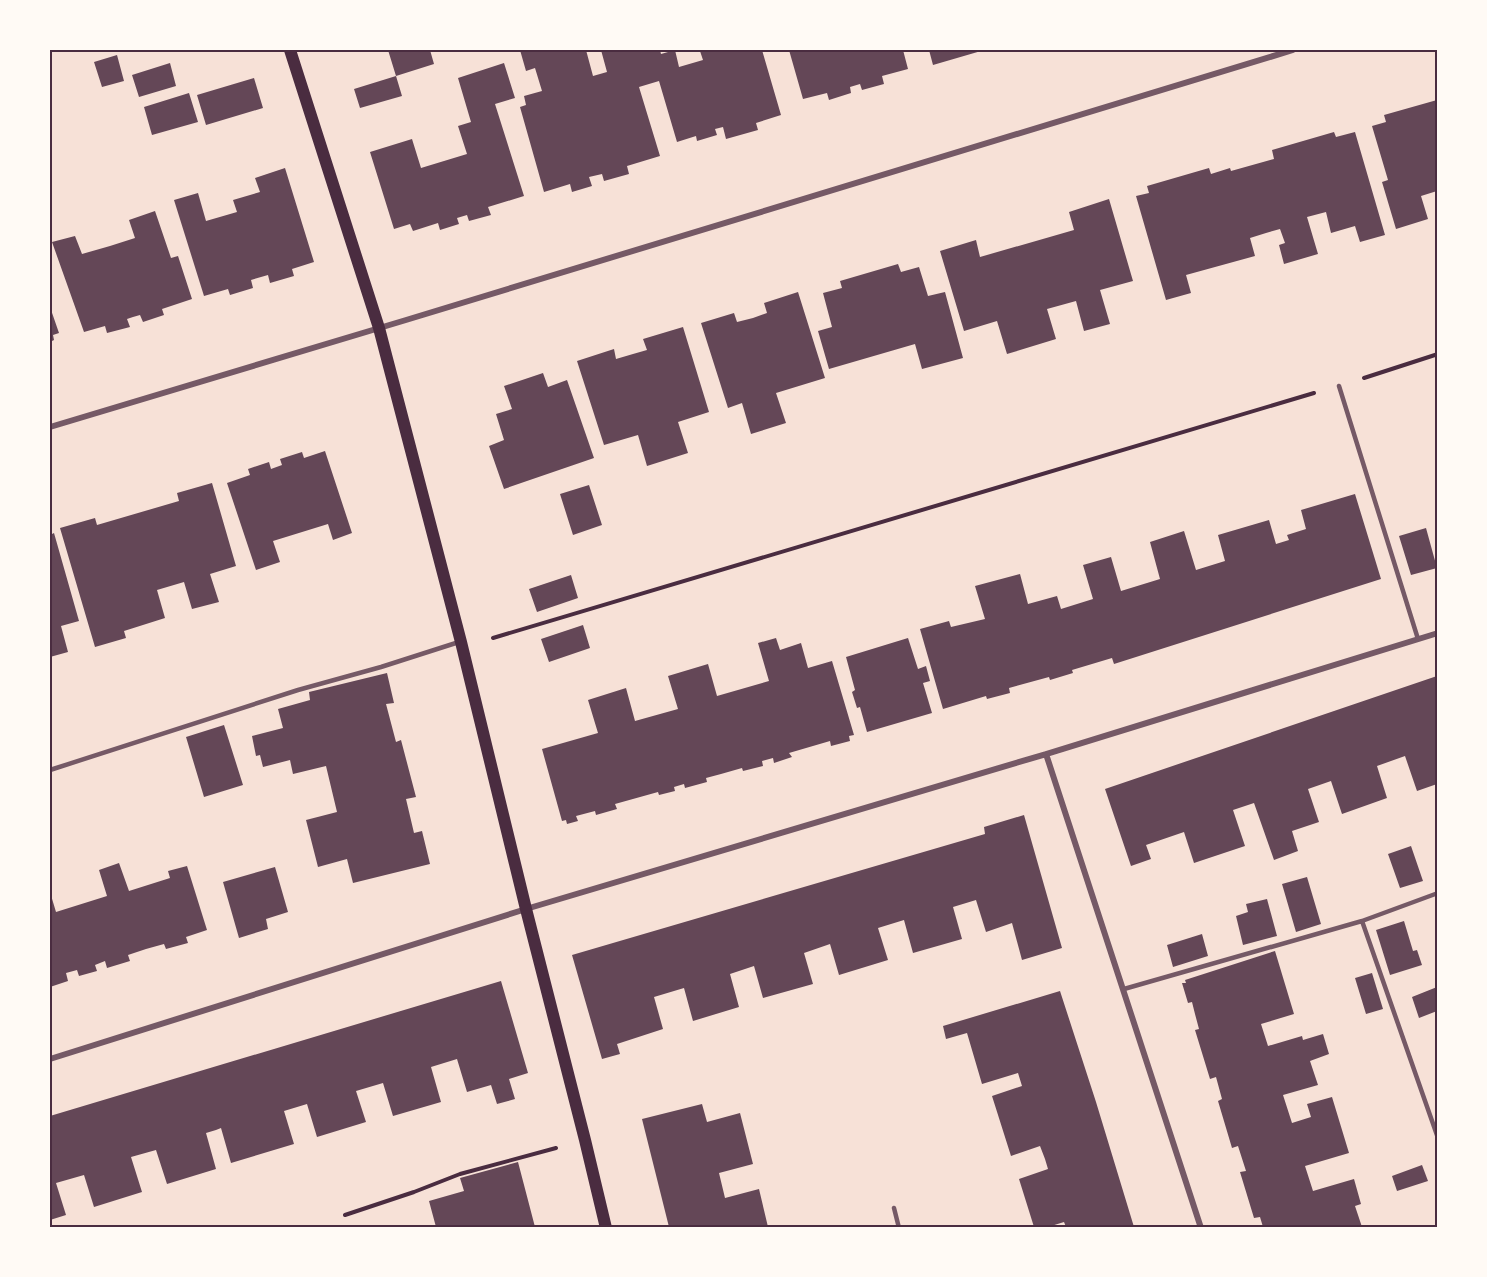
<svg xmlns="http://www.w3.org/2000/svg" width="1487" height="1277" font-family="'Source Sans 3',sans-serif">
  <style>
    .building { fill: #644757 }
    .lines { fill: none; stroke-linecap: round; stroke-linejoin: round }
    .path { stroke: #4a2c40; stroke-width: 4 }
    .service { stroke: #755966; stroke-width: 4.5 }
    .minor { stroke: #755966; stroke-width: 6 }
    .secondary { stroke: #4a2c40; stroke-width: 12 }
    .neatline { fill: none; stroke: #4a2c40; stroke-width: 2 }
  </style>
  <rect width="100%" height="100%" fill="#f7e1d7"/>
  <path class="building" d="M388,50H430L434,64L396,76Z
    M520,50H586L593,76L607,72L601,50H660L661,54L675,50L679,67L703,60L700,51L706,50H762L781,115L756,123L758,130L726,139L723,127L715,129L717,135L697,141L696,136L677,142L659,81L639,87L660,156L627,166L629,174L604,181L602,174L589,177L592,186L572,192L570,184L544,192L520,107L526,105L524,96L542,91L535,68L526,71Z
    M789,50H903L908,69L882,76L884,84L862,90L860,84L850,87L851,93L829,100L827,93L803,99Z
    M929,50H981V51L933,65Z
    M117,55L124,81L102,87L94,62Z
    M170,63L176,86L139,97L132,75Z
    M504,63L515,98L495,104L524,196L488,207L491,215L469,221L467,215L457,218L459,224L440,230L438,223L413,231L410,224L394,229L370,152L412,139L421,168L467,154L458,126L471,122L458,78Z
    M396,76L402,96L360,108L354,89Z
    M254,78L263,108L206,125L197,95Z
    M189,93L198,122L152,135L144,107Z
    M1437,100V191L1421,196L1428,219L1396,229L1382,182L1388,180L1372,126L1386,122L1384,115Z
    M1334,132L1336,137L1355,132L1385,235L1360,242L1355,226L1331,233L1326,212L1307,217L1318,254L1284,264L1279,245L1285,243L1280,229L1266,233L1250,238L1255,256L1186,275L1191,293L1166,300L1136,196L1149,193L1147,186L1209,168L1211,174L1230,168L1231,171L1274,159L1272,150Z
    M285,168L314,262L292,269L294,276L270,283L268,275L251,280L253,288L230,295L228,289L204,296L174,200L198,193L206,221L237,212L233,200L260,192L255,178Z
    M1109,199L1133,281L1100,290L1110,324L1084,331L1076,301L1047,309L1056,339L1007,354L997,321L964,331L940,251L976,240L980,257L1074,230L1069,212Z
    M155,211L171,258L178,256L192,299L162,309L164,315L143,322L140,315L133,317L127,319L130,327L107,333L105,326L84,332L52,242L75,236L82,254L110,246L135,238L129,220Z
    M898,264L901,272L919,267L928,296L945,292L963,358L922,369L915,344L829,369L818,331L832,327L823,293L842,288L840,281Z
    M798,292L825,378L776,393L786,423L751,434L742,403L728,408L701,323L734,313L737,322L753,318L767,313L764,303Z
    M50,307L59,333L53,335L54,340L50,342Z
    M683,327L709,412L678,422L688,453L647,466L638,435L604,445L577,361L614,349L616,359L633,354L647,350L643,339Z
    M543,373L548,387L567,380L594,458L504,489L489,446L504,440L496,414L512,409L504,386Z
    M325,451L352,533L333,540L328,524L273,541L280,562L256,570L227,483L250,475L248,469L269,462L271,469L282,465L280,459L302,452L304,458Z
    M212,483L236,566L210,574L219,602L192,609L184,582L157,590L165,618L124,631L126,638L95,647L60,528L95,518L97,525L179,501L177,493Z
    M589,485L602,525L573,535L560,494Z
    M1355,494L1381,579L1114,664L1112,658L1072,670L1073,673L1050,680L1049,677L1009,688L1010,693L987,699L986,696L943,709L920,629L949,621L951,627L985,619L975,586L1020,574L1028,604L1057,596L1061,609L1093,599L1083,565L1111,557L1121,591L1160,579L1150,542L1184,531L1196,570L1225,561L1218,535L1269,520L1276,544L1289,540L1287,535L1306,529L1301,510Z
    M1426,528L1437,568L1411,575L1399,536Z
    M54,533L79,621L61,626L68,652L50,657V535Z
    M571,575L578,598L537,612L529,589Z
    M583,625L590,648L549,662L541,639Z
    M776,638L780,650L801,643L808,668L832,661L854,735L849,736L850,741L831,746L830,741L789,753L792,757L774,763L773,758L762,761L763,766L743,771L742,768L721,774L706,778L707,782L685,788L684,784L674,787L675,791L659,795L658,792L615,804L617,809L596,815L595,811L576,816L578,821L567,824L566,820L562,821L542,749L598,733L588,700L626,688L635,721L678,709L668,676L708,664L717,696L769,681L758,643Z
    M908,638L918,669L926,666L930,681L923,683L932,713L867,732L860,707L857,708L852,692L855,690L846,657Z
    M387,673L394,703L386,704L396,742L401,740L416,797L406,799L414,833L422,831L430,864L353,883L347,859L318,867L306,820L337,812L326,766L293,774L290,760L263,767L260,755L256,756L252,736L283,728L278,709L310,700L309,692Z
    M1437,676V784L1417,791L1405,756L1377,766L1387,798L1342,814L1331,781L1308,789L1319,822L1292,831L1298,851L1274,860L1254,803L1233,810L1245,846L1194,863L1184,832L1146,845L1151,859L1131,866L1105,789Z
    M224,725L243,785L204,797L186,737Z
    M1024,815L1062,948L1022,960L1012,923L986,932L976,900L953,907L962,939L913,953L904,920L878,928L888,960L839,975L830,944L804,953L813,984L763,998L754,966L730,974L739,1007L693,1021L684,988L654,997L663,1029L617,1044L620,1054L602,1059L572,955L985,834L984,827Z
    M1411,846L1423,881L1400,888L1388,854Z
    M119,863L129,891L170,878L168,871L187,866L207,930L186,937L188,943L166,949L164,944L146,949L128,955L130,961L107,968L105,961L95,965L97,971L79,976L77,970L66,973L68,981L50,987V892L56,912L107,896L99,870Z
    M275,867L288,912L266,919L268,929L239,938L223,882Z
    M1307,877L1321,924L1296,932L1282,884Z
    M1267,899L1277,936L1243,945L1236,916L1248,912L1246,904Z
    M1404,921L1413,951L1417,950L1422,965L1390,975L1376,930Z
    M1202,934L1208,956L1173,967L1167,945Z
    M1275,951L1294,1014L1261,1024L1268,1046L1302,1036L1303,1040L1323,1034L1329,1054L1310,1061L1318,1085L1283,1095L1292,1123L1311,1117L1307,1104L1332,1097L1349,1153L1305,1166L1313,1191L1354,1179L1361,1204L1355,1206L1362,1227H1263L1260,1217L1254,1218L1240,1172L1246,1171L1238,1146L1232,1148L1218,1101L1222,1099L1216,1077L1210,1079L1195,1030L1199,1029L1195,1014L1192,1002L1188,1003L1182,983H1186L1185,980Z
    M1372,973L1383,1009L1366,1014L1355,978Z
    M501,981L528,1073L509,1079L515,1099L497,1104L491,1085L467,1092L457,1059L431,1067L441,1102L393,1116L383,1083L356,1091L366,1122L317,1137L307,1104L284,1111L294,1144L231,1163L221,1128L216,1130L206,1133L216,1169L167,1184L156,1150L131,1157L142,1192L94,1207L84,1175L56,1183L66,1215L50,1220V1116Z
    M1437,987V1011L1419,1018L1412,997Z
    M1060,991L1096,1102L1134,1227H1066L1064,1222L1048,1227H1034L1019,1179L1048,1169L1045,1159L1040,1146L1011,1156L992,1096L1022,1086L1018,1073L982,1084L967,1033L946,1039L943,1026Z
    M702,1104L707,1122L740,1113L753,1164L719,1173L725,1198L759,1189L768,1227H669L642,1119Z
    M518,1162L535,1227H436L429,1201L464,1191L460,1178Z
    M1422,1165L1428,1181L1397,1191L1392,1176Z"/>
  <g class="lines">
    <path class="path" d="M1364,378L1438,354
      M493,638L1314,393
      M345,1215L414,1192L460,1174L556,1148"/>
    <path class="service" d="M1339,386L1418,639
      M50,770L298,690L381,667L459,642
      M1362,921L1438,1138
      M1124,989L1362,921L1438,893
      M894,1208L899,1228"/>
    <path class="minor" d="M50,427L406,320L1293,50
      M1046,754L1201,1228
      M50,1059L526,909L1046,754L1438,633"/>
    <path class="secondary" d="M290,50L379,328L461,642L526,909L585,1140L606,1228"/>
  </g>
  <rect width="1487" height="1277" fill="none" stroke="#fffaf5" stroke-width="102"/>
  <rect x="51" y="51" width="1385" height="1175" class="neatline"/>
</svg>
